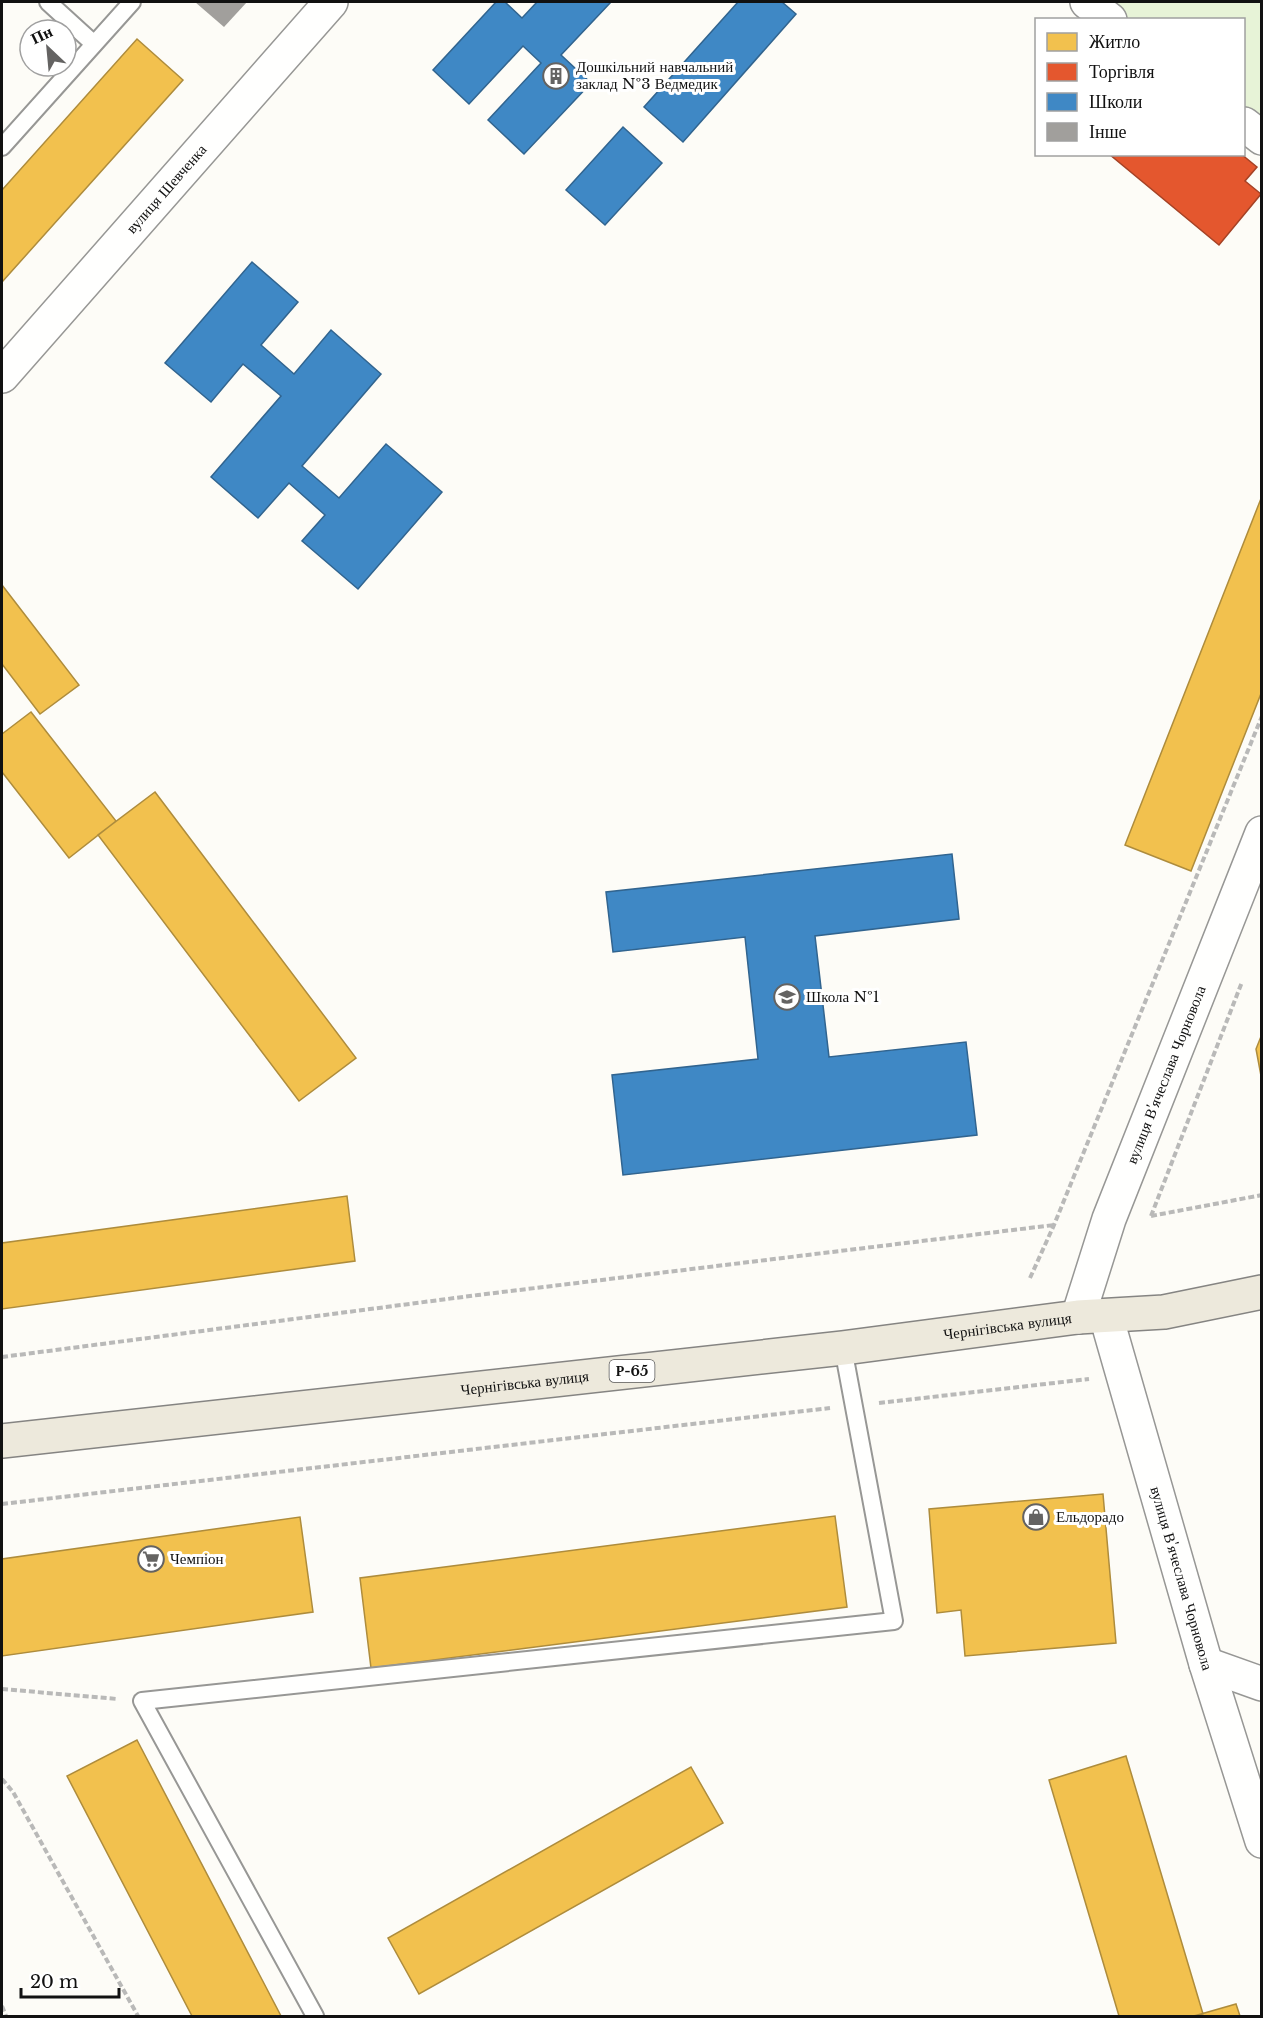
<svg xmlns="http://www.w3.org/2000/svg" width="1263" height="2018" font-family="'Libre Baskerville',serif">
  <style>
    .green { fill: #e7f3d7 }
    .homes { fill: #f2c14e; stroke: #ae8c3c; stroke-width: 1.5 }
    .shops { fill: #e4572e; stroke: #a54225; stroke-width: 1.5 }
    .schools { fill: #3f88c5; stroke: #31648f; stroke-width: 1.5 }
    .building { fill: #a19f9c }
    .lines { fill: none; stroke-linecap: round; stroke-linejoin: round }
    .lane-casing { stroke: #979795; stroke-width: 20 }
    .street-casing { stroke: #979795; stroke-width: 36 }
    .primary-casing { stroke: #858482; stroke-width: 36 }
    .path { stroke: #b9b9b8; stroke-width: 4; stroke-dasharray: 6 3; stroke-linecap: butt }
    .lane { stroke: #fffffe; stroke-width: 16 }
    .street { stroke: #fffffe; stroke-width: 33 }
    .primary { stroke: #ede9dc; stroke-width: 33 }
    .labels { text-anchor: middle; stroke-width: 6; stroke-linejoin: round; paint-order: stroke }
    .shield { fill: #fff; stroke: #585858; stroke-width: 1.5 }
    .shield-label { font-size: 14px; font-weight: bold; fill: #111 }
    .poi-label { font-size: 15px; fill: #111; stroke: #fff; text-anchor: start }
    .street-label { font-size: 15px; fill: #111; stroke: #fff }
  </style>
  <rect width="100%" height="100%" fill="#fdfcf7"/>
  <path class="green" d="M1087,2H1261V138L1244,124V20L1110,19Z"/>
  <path class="homes" d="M137,39L183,80L2,282V190Z
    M1262,496V691L1191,871L1125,845Z
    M2,585L79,685L40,714L2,664Z
    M31,712L116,821L69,858L2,772V734Z
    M155,792L356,1058L299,1101L98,835Z
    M1262,1034V1081L1256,1049Z
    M347,1196L355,1261L2,1309V1243Z
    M1103,1494L1116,1643L965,1656L961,1610L937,1613L929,1509Z
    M835,1516L847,1607L371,1668L360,1578Z
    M300,1517L313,1612L2,1656V1559Z
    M137,1740L281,2016H192L67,1776Z
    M1126,1756L1203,2014L1193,2016H1119L1049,1780Z
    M691,1767L723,1823L419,1994L388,1938Z
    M1236,2004L1240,2016H1194Z"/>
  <path class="shops" d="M1109,154H1241L1257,167L1245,181L1261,194L1219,245Z"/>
  <path class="schools" d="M496,2H505L522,18L537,2H611L561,55L591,83L524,154L488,120L541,63L523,46L469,104L433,70Z
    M738,2H782L796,14L683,142L644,107Z
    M623,127L662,163L605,225L566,190Z
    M252,262L298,302L261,345L294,374L331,330L381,374L302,466L339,498L386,444L442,492L358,589L302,541L325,515L289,483L258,518L211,477L281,396L243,364L211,402L165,363Z
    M952,854L959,919L815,936L829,1057L966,1042L977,1135L623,1175L612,1075L758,1059L745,937L613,952L606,892Z"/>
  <path class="building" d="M195,2H247L224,27Z"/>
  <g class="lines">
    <g class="lane-casing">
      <path id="lane" d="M48,2L94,44
        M2,147L132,2
        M315,2016L142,1701L894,1621L843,1348"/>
    </g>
    <g class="street-casing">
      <g id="street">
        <path d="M1087,2L1110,20"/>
        <path d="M1244,124L1262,138"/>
        <path id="s1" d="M2,376L331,2"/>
        <path id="s2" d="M1106,1316L1206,1664L1262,1841"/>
        <path id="s3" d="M1078,1317L1109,1219L1262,833"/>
        <path d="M1206,1664L1262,1684"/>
      </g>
    </g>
    <g class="primary-casing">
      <g id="primary">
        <path id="s4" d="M2,1441L843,1348L1078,1317L1164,1312L1262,1292"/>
      </g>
    </g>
    <path class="path" d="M1151,1216L1242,982
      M1151,1216L1262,1195
      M1030,1278L1054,1225L1262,716
      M2,1357L478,1295L1054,1225
      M879,1403L1089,1379
      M2,1504L830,1408
      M2,1689L117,1699
      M2,1779L13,1792L138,2016
      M2,2006L6,2016"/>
    <use href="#lane" class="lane"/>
    <use href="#street" class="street"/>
    <use href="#primary" class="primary"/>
  </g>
  <defs>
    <g id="building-ring" transform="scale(1.35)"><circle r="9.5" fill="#fff" stroke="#646362" stroke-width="1.5"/><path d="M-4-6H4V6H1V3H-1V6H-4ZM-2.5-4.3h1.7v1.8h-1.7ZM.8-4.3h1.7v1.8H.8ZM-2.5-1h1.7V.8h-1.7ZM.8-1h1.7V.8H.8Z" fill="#646362"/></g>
    <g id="school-ring" transform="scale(1.35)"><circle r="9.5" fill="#fff" stroke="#646362" stroke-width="1.5"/><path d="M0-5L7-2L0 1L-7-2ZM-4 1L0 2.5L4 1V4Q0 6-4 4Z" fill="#646362"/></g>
    <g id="shop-ring" transform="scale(1.35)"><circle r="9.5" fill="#fff" stroke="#646362" stroke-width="1.5"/><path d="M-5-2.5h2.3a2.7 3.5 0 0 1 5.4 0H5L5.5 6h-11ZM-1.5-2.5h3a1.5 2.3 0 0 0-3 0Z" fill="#646362"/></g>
    <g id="supermarket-ring" transform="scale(1.35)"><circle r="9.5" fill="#fff" stroke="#646362" stroke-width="1.5"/><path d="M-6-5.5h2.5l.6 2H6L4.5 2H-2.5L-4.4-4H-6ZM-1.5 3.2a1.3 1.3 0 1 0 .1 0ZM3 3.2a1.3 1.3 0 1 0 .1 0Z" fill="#646362"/></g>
  </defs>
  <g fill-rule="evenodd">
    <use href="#building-ring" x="556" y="76"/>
    <use href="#school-ring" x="787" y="997"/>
    <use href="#shop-ring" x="1036" y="1517"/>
    <use href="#supermarket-ring" x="151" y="1559"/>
  </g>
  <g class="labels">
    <rect class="shield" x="609.5" y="1360" width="45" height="22" rx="4.5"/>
    <g class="shield-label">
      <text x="632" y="1376">Р-65</text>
    </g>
    <g class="poi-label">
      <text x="576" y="72">Дошкільний навчальний<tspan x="576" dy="17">заклад №3 Ведмедик</tspan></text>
      <text x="806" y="1002">Школа №1</text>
      <text x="1056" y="1522">Ельдорадо</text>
      <text x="170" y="1564">Чемпіон</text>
    </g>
    <g class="street-label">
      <text dy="5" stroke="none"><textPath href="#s1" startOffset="249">вулиця Шевченка</textPath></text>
      <text dy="5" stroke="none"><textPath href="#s3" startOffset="258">вулиця В'ячеслава Чорновола</textPath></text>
      <text dy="5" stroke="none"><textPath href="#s4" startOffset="1012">Чернігівська вулиця</textPath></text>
      <text dy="5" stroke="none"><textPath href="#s4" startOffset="526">Чернігівська вулиця</textPath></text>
      <text dy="5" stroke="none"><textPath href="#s2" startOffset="273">вулиця В'ячеслава Чорновола</textPath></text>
    </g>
  </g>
  <rect width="1263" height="2018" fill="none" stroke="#111111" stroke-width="6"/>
  <rect x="1035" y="18" width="210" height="138" fill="#ffffff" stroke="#a0a0a0" stroke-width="1.5"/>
  <rect x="1047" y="33" width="30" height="18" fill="#f2c14e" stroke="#a0a0a0" stroke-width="1.5"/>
  <text x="1089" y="48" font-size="18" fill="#111111">Житло</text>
  <rect x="1047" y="63" width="30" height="18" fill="#e4572e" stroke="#a0a0a0" stroke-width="1.5"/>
  <text x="1089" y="78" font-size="18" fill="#111111">Торгівля</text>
  <rect x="1047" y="93" width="30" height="18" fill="#3f88c5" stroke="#a0a0a0" stroke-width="1.5"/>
  <text x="1089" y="108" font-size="18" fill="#111111">Школи</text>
  <rect x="1047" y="123" width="30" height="18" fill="#a19f9c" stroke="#a0a0a0" stroke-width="1.5"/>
  <text x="1089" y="138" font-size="18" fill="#111111">Інше</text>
  <g transform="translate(48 48) rotate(334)"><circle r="28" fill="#ffffff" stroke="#a0a0a0" stroke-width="1.5"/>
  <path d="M0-4.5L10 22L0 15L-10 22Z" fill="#646362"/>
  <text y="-9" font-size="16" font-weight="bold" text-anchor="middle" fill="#111111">Пн</text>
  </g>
  <path d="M21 1988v9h98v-9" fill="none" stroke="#111111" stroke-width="3"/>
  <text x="30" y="1988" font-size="18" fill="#111111" stroke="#ffffff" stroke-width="4.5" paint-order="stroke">20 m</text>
</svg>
